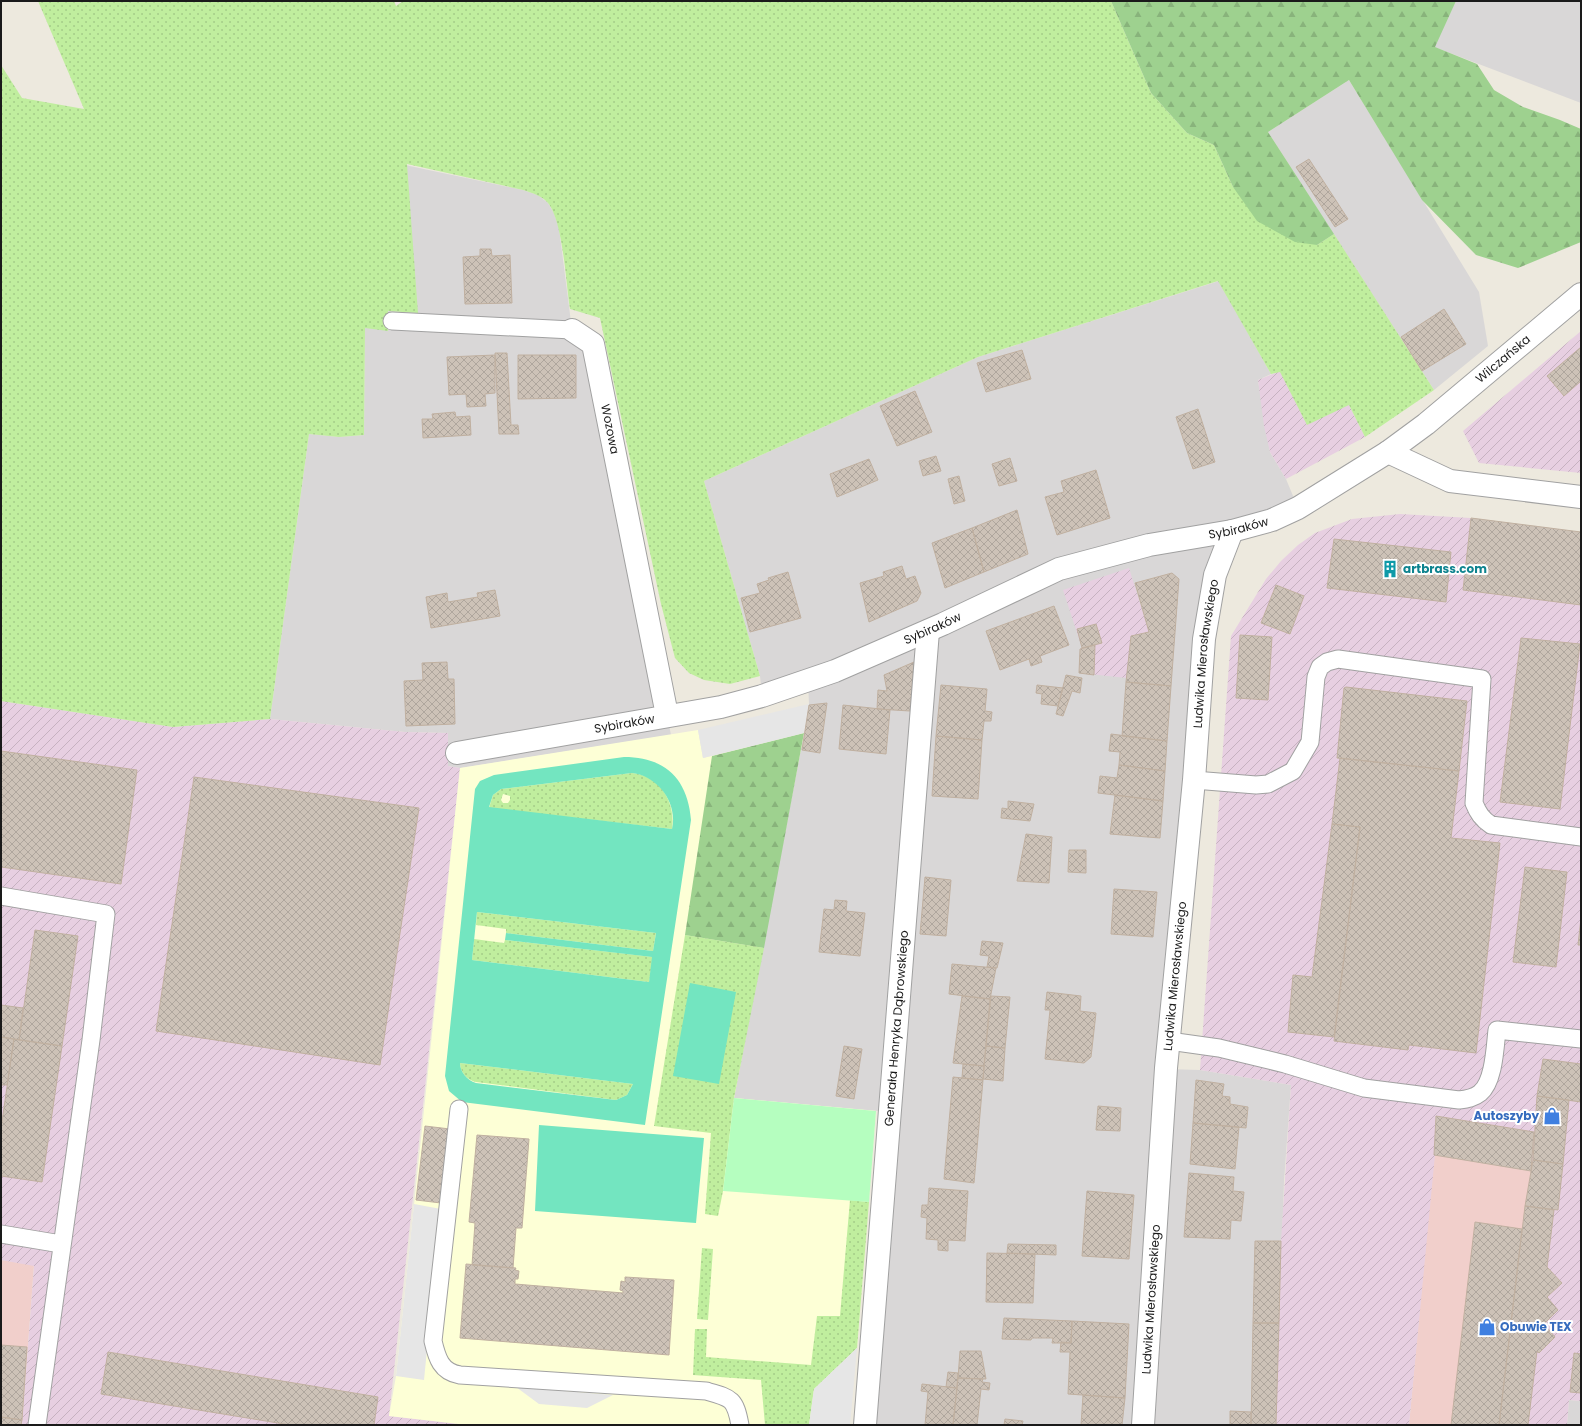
<svg xmlns="http://www.w3.org/2000/svg" width="1582" height="1426" font-family="Poppins,sans-serif">
  <style>
    .residential { fill: #d9d7d7 }
    .commercial { fill: #f1cfcb }
    .industrial { fill: url(#industrial-furrows) }
    .education { fill: #fdffd6 }
    .grass { fill: url(#grass-dots); fill-rule: evenodd }
    .forest { fill: url(#forest-firs) }
    .park { fill: #b5febf }
    .pitch { fill: #73e5c0; fill-rule: evenodd }
    .parking { fill: #e6e6e6 }
    .building { fill: url(#building-cross-hatch); stroke: #c0b0a0 }
    .lines { fill: none; stroke-linecap: round; stroke-linejoin: round }
    .lane-casing { stroke: #a1a1a1; stroke-width: 19 }
    .street-casing { stroke: #a1a1a1; stroke-width: 24 }
    .lane { stroke: #fff; stroke-width: 17 }
    .street { stroke: #fff; stroke-width: 22 }
    .labels { text-anchor: middle; stroke-width: 4; stroke-linejoin: round; paint-order: stroke }
    .street-label { font-size: 12px; fill: #1a1a1a; stroke: #fff }
    .culture-label { font-size: 12px; font-weight: bold; fill: #0d838f; stroke: #fff; text-anchor: start }
    .shop-label { font-size: 12px; font-weight: bold; fill: #366cbe; stroke: #fff; text-anchor: end }
  </style>
  <defs>
    <pattern id="industrial-furrows" width="10" height="10" patternUnits="userSpaceOnUse"><rect width="10" height="10" fill="#e7cfe1"/><path d="M-1 1l2-2M0 10L10 0M9 11l2-2" fill="none" stroke="#c6b1c0"/></pattern>
    <pattern id="grass-dots" width="8" height="8" patternUnits="userSpaceOnUse"><rect width="8" height="8" fill="#c0ee9e"/><path d="M2 2h.1M6 6h.1" fill="none" stroke="#a4cc88" stroke-width="1.8" stroke-linecap="round"/></pattern>
    <pattern id="forest-firs" width="22" height="20" patternUnits="userSpaceOnUse"><rect width="22" height="20" fill="#9ed18f"/><path d="M5 1l3.5 6h-7zM16 11l3.5 6h-7z" fill="#88b37b"/></pattern>
    <pattern id="building-cross-hatch" width="8" height="8" patternUnits="userSpaceOnUse"><rect width="8" height="8" fill="#cdc2b7"/><path d="M0 0l8 8M0 8l8-8" fill="none" stroke="#afa69d"/></pattern>
  </defs>
  <rect width="100%" height="100%" fill="#ede9de"/>
  <path class="residential" d="M1456,1H1581V103L1434,47Z
    M1349,80L1479,292L1488,346L1434,390L1268,132Z
    M405,165L523,190L538,195L548,203L554,213L559,228L572,330L593,344L671,735L460,768L448,766V733L405,732L270,719L309,434L339,437L364,435L365,328L388,311L417,313Z
    M1219,281L1271,374L1258,380L1270,452L1286,479L1298,508L1232,531L1215,575L1166,1069L1200,1070L1291,1085L1284,1181L1276,1425H865L890,1112L734,1098L804,733L809,704L808,681L762,696L760,676L704,481L978,357Z
    M1569,1400L1581,1401V1425H1567Z"/>
  <path class="commercial" d="M1434,1155L1531,1171L1525,1206L1499,1425H1409Z
    M1,1260L34,1265L22,1425H1Z"/>
  <path class="industrial" d="M1581,331V473L1479,463L1463,431Z
    M1280,371L1349,405L1365,437L1286,479L1270,452L1264,426L1258,380Z
    M1400,514L1471,518L1463,590L1581,605V1401L1569,1400L1567,1425H1500L1531,1171L1435,1155L1409,1425H1276L1281,1241L1291,1085L1200,1070L1231,636L1266,579L1281,561L1298,545L1315,533L1352,519Z
    M1129,568L1149,632L1131,636L1127,678L1079,673L1080,649L1082,648L1063,590Z
    M1,701L173,727L270,719L405,732L448,733V766L460,768L389,1416L468,1425H22L34,1266L1,1260Z"/>
  <path class="education" d="M698,730L703,758L804,733L734,1098L876,1111L857,1348L814,1389L809,1425H468L389,1416L396,1376L460,768Z"/>
  <path class="grass" d="M38,1H394L396,6L403,1H1111L1151,93L1187,133L1214,145L1233,187L1317,245L1334,234L1434,390L1365,437L1349,405L1307,425L1280,372L1271,374L1218,281L978,357L704,481L760,676L730,684L704,680L689,673L675,658L661,604L600,318L570,309C566,285 563,218 547,202C540,195 532,193 523,190L407,164L418,313L388,311V331L365,328L364,435L339,437L309,434L270,719L173,727L1,701V65L22,98L84,109Z
    M632,773C660,776 676,802 672,829L489,808L493,795L501,789ZM503,794L510,796V800L508,803H503L501,800Z
    M477,912L656,933L653,951L506,933V929L476,925Z
    M685,935L764,948L734,1098L723,1191L718,1216L705,1214L711,1133L654,1126Z
    M474,939L504,943L505,940L653,957L649,982L472,960Z
    M460,1063L633,1084L627,1095L616,1100L476,1082C467,1080 460,1072 460,1063Z
    M850,1200L869,1202L857,1348L814,1389L809,1425H765L761,1380L693,1375L695,1329H707L706,1357L811,1365L817,1316H840Z
    M702,1248L713,1249L708,1320L697,1319Z"/>
  <path class="forest" d="M1111,1H1456L1435,47L1477,64L1494,90L1523,107L1560,120L1581,129V242L1518,268L1476,255L1422,200L1349,80L1268,132L1334,234L1317,245L1295,242L1257,221L1233,187L1214,145L1187,133L1151,93Z
    M804,733L764,948L685,935L712,756Z"/>
  <path class="park" d="M734,1098L876,1111L869,1202L723,1191Z"/>
  <path class="pitch" d="M624,757C665,757 688,779 691,820L645,1125L462,1102L449,1091L445,1076L475,789L480,781L494,775ZM632,773C658,776 678,803 672,829L489,807L493,795L501,789ZM477,912L656,933L653,951L506,933L505,940L652,957L649,982L472,960ZM460,1063L633,1084L627,1095L616,1100L476,1083C467,1080 460,1072 460,1063Z
    M690,983L736,992L719,1084L673,1076Z
    M539,1125L704,1138L696,1223L535,1211Z"/>
  <path class="parking" d="M809,704L804,733L703,758L698,730Z
    M414,1204L441,1209L424,1380L396,1376Z
    M857,1348L850,1425H809L814,1389Z
    M516,1387L613,1395L587,1408L539,1404Z"/>
  <path class="building" d="M1309,159L1348,219L1335,227L1296,167Z
    M480,249H491L492,256L510,255L512,303L465,304L463,257L480,256Z
    M1444,309L1466,344L1422,371L1401,337Z
    M1581,347V381L1564,396L1547,376Z
    M1022,350L1031,379L986,392L977,363Z
    M495,353H507L511,425H518L519,434H499Z
    M495,355V393L485,394L486,406L467,407L466,394L449,395L447,357Z
    M518,355H576V398L518,399Z
    M915,391L932,432L897,446L880,406Z
    M1198,409L1215,462L1193,469L1176,417Z
    M455,412L456,417L470,416L471,435L423,438L422,419H433L432,414Z
    M936,456L941,471L923,476L919,461Z
    M1010,458L1017,481L999,486L992,464Z
    M869,459L878,480L837,497L830,474Z
    M1096,470L1110,518L1057,535L1045,497L1064,492L1061,481Z
    M959,476L965,501L954,504L948,479Z
    M1017,510L1028,554L984,572L972,528Z
    M1471,518L1581,532V605L1463,590Z
    M972,528L984,572L945,588L932,543Z
    M1334,539L1451,552L1446,602L1327,588Z
    M902,566L906,579L915,576L921,593L917,601L869,622L860,583L884,576L883,572Z
    M788,572L801,618L750,632L741,598L760,593L757,584L769,580L768,578Z
    M1172,573L1179,579L1171,686L1126,682L1131,636L1149,632L1135,583Z
    M1276,585L1304,596L1290,634L1261,623Z
    M495,590L500,616L431,628L426,597L447,593L448,602L478,597L477,593Z
    M1054,606L1069,645L1040,656L1042,662L1031,666L1029,659L1000,670L986,631Z
    M1096,624L1102,643L1082,648L1077,629Z
    M1240,635L1272,637L1268,700L1236,698Z
    M1521,638L1580,644L1560,809L1500,802Z
    M1095,645L1094,675L1079,673L1080,649Z
    M447,662L448,679H454L455,724L406,726L404,681L423,680L422,663Z
    M914,662L910,711L877,709L878,690L887,691L884,675Z
    M1066,675L1082,678L1080,693L1072,691L1063,716L1056,714Z
    M1126,682L1171,686L1167,741L1122,736Z
    M941,685L987,689L985,711L992,712L991,721H984L982,740L936,736Z
    M1037,685L1063,688L1058,706L1041,704L1042,694L1036,693Z
    M1346,687L1467,701L1459,771L1337,758L1344,688Z
    M827,703L820,753L802,750L809,705Z
    M843,705L890,710L886,754L839,749Z
    M1111,734L1167,741L1165,771L1119,765L1120,752L1109,751Z
    M936,736L982,740L978,799L932,796Z
    M1,751L137,770L121,884L1,867Z
    M1340,758L1459,771L1451,838L1500,843L1476,1053L1409,1045L1408,1050L1334,1041L1360,827L1332,824Z
    M1119,765L1165,771L1163,801L1098,793L1100,776L1117,778Z
    M194,777L419,808L380,1065L156,1031Z
    M1115,795L1163,801L1160,838L1110,834Z
    M1008,801L1034,804L1030,821L1001,818L1002,808L1008,809Z
    M1332,824L1360,827L1334,1037L1288,1032L1293,975L1312,977Z
    M1026,834L1052,837L1049,883L1017,881Z
    M1069,850H1086V873L1068,872Z
    M1525,867L1567,872L1556,967L1513,962Z
    M925,877L951,880L946,936L920,934Z
    M1114,889L1157,892L1153,937L1111,934Z
    M835,900L847,901L846,911L865,913L860,956L819,952L824,909L834,910Z
    M1581,918V945H1578Z
    M35,930L78,936L62,1046L19,1040Z
    M982,941L1003,943L997,968L987,967L989,956L980,955Z
    M952,964L996,968L990,999L949,994Z
    M1047,992L1081,996L1080,1011L1096,1013L1091,1057L1084,1063L1045,1059L1050,1010H1045Z
    M962,996L990,999L984,1066L953,1063Z
    M991,996L1010,997L1005,1048L986,1046Z
    M1,1005L23,1008L19,1040L1,1037Z
    M1,1037L14,1039L7,1085H1Z
    M14,1039L62,1046L42,1182L1,1176V1128Z
    M844,1046L862,1049L854,1099L836,1096Z
    M986,1046L1005,1048L1003,1081L983,1079Z
    M1543,1059L1581,1064V1102L1537,1096Z
    M963,1064L984,1066L983,1080L962,1078Z
    M953,1077L983,1080L974,1183L944,1179Z
    M1196,1080L1224,1084L1222,1096L1230,1097V1104L1248,1107L1246,1128L1193,1123Z
    M1537,1096L1569,1100L1563,1164L1533,1160Z
    M1098,1106L1121,1108L1120,1131L1096,1130Z
    M1436,1116L1534,1132L1531,1171L1434,1155Z
    M1193,1123L1239,1127L1235,1169L1190,1164Z
    M425,1126L450,1129L441,1203L416,1200Z
    M477,1135L529,1139L522,1228H516L513,1268L472,1265L475,1223L469,1222Z
    M1533,1160L1563,1164L1558,1210L1525,1206Z
    M1189,1173L1234,1177L1233,1191L1244,1192L1241,1221L1231,1220L1230,1239L1184,1237Z
    M929,1188L968,1191L965,1241L948,1240V1251L938,1250V1240L926,1239L927,1218L921,1217L922,1205H928Z
    M1087,1191L1134,1195L1129,1259L1082,1256Z
    M1525,1206L1554,1210L1547,1267L1562,1283L1547,1297L1558,1310L1544,1324L1555,1337L1539,1353L1537,1351L1528,1425H1499Z
    M1475,1222L1522,1229L1499,1425H1451Z
    M1255,1241H1281L1279,1323H1253Z
    M1008,1244L1056,1245V1255L1007,1253Z
    M987,1253L1035,1254L1033,1303L986,1302Z
    M466,1264L516,1268L515,1270L519,1271L518,1279H515V1284L623,1293V1291L620,1290L621,1281L625,1282V1277L674,1280L669,1355L460,1338Z
    M1004,1318L1072,1321L1071,1343H1052L1053,1338H1032L1031,1340L1002,1339Z
    M1072,1321L1129,1324L1125,1398L1068,1394L1070,1352H1060L1061,1342L1071,1343Z
    M1253,1323H1279L1276,1425H1251Z
    M1,1345L27,1347L22,1420L1,1417Z
    M960,1351H981L986,1379L958,1378Z
    M108,1352L378,1397L374,1425H290L101,1394Z
    M1574,1353L1581,1354V1393L1570,1392Z
    M948,1372L958,1373L957,1388L946,1387Z
    M958,1378L983,1379L982,1382L990,1383L989,1390L981,1389L977,1425H953Z
    M922,1384L957,1388L953,1425H925L928,1392L921,1391Z
    M1083,1395L1125,1398L1122,1425H1081Z
    M1230,1411L1251,1412V1425H1230Z
    M1,1417L22,1420L21,1425H1Z
    M1005,1419L1023,1421L1022,1425H1004Z"/>
  <g class="lines">
    <g class="lane-casing">
      <path id="lane" d="M392,321L572,330
        M1194,780L1256,785L1268,784L1293,771L1310,742L1316,677L1320,667L1327,662L1338,659L1482,679L1474,803C1478,813 1482,819 1491,825L1581,837
        M1,896L106,914L91,1040L37,1425
        M1169,1041L1219,1048L1285,1064L1364,1088L1459,1100C1467,1099 1474,1098 1480,1093C1494,1082 1495,1047 1497,1030L1581,1039
        M459,1109L433,1341C437,1358 441,1372 460,1375L706,1391C731,1398 735,1398 740,1425
        M1,1234L61,1244"/>
    </g>
    <g class="street-casing">
      <g id="street">
        <path d="M1581,294L1426,424L1388,452L1450,481L1581,497"/>
        <path id="s1" d="M572,330L593,344L667,715"/>
        <path id="s2" d="M457,753L721,707L762,696L835,671L943,624L1059,569L1149,545L1232,531L1272,520L1298,508L1388,452"/>
        <path id="s3" d="M865,1425L928,631"/>
        <path id="s4" d="M1143,1425L1166,1068L1194,780L1204,639L1215,575L1232,531"/>
      </g>
    </g>
    <use href="#lane" class="lane"/>
    <use href="#street" class="street"/>
  </g>
  <defs>
    <g id="building-bare" transform="scale(1.38)"><path d="M-4-6H4V6H1V3H-1V6H-4ZM-2.5-4.3h1.7v1.8h-1.7ZM.8-4.3h1.7v1.8H.8ZM-2.5-1h1.7V.8h-1.7ZM.8-1h1.7V.8H.8Z" fill="#0f9aa8" stroke="#fff" stroke-width="2.5" paint-order="stroke"/></g>
    <g id="shop-bare" transform="scale(1.38)"><path d="M-5-2.5h2.3a2.7 3.5 0 0 1 5.4 0H5L5.5 6h-11ZM-1.5-2.5h3a1.5 2.3 0 0 0-3 0Z" fill="#3f7fe0" stroke="#fff" stroke-width="2.5" paint-order="stroke"/></g>
  </defs>
  <g fill-rule="evenodd">
    <use href="#building-bare" x="1390" y="569"/>
    <use href="#shop-bare" x="1552" y="1116"/>
    <use href="#shop-bare" x="1487" y="1327"/>
  </g>
  <g class="labels">
    <g class="street-label">
      <text transform="translate(1503 359) rotate(-40)" y="4">Wilczańska</text>
      <text dy="4" stroke="none"><textPath href="#s1" startOffset="112">Wozowa</textPath></text>
      <text dy="4" stroke="none"><textPath href="#s2" startOffset="818">Sybiraków</textPath></text>
      <text dy="4" stroke="none"><textPath href="#s2" startOffset="494">Sybiraków</textPath></text>
      <text dy="4" stroke="none"><textPath href="#s4" startOffset="774">Ludwika Mierosławskiego</textPath></text>
      <text dy="4" stroke="none"><textPath href="#s2" startOffset="170">Sybiraków</textPath></text>
      <text dy="4" stroke="none"><textPath href="#s4" startOffset="450">Ludwika Mierosławskiego</textPath></text>
      <text dy="4" stroke="none"><textPath href="#s3" startOffset="398">Generała Henryka Dąbrowskiego</textPath></text>
      <text dy="4" stroke="none"><textPath href="#s4" startOffset="126">Ludwika Mierosławskiego</textPath></text>
    </g>
    <g class="culture-label">
      <text x="1403" y="573">artbrass.com</text>
    </g>
    <g class="shop-label">
      <text x="1539" y="1120">Autoszyby</text>
      <text x="1500" y="1331" text-anchor="start">Obuwie TEX</text>
    </g>
  </g>
  <rect width="1582" height="1426" fill="none" stroke="#1a1a1a" stroke-width="4"/>
</svg>
